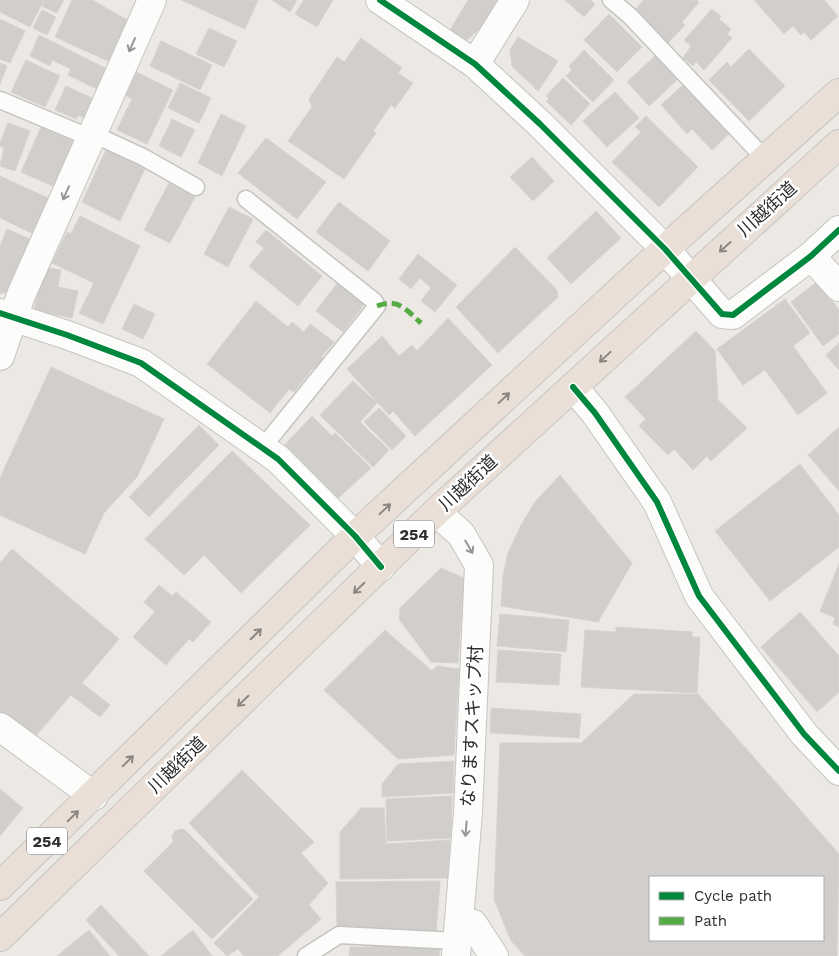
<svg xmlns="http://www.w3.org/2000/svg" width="839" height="956" font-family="'Work Sans','Noto Sans JP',sans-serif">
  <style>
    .building { fill: #d1cecb; stroke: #d7d4d0; fill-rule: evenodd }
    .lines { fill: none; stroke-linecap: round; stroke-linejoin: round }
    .lane-casing { stroke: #c5c4c5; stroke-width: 19 }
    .street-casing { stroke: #c5c4c5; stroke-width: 30 }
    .highway-casing { stroke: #c6c5c4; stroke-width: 30 }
    .lane { stroke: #fcfcfb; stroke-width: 16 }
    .street { stroke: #fcfcfb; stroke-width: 28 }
    .highway { stroke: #eadfd6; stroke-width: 28 }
    .quiet { stroke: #54ab44; stroke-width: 5; stroke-dasharray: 10 5; stroke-linecap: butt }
    .cycleway-casing { stroke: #fff; stroke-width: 9 }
    .cycleway { stroke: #00873e; stroke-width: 6 }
    .oneway { stroke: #959594 }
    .oneway2 { stroke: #8c8682 }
    .labels { text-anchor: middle; stroke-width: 5; stroke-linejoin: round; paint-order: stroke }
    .shield { fill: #fff; stroke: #6d6d6d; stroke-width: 1 }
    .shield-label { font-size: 16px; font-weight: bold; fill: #2e2e2e }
    .street-label { font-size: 18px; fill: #2e2e2e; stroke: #fff }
  </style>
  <rect width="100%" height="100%" fill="#ece8e4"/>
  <path class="building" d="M0,0H44L30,27L0,12Z
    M45,0H64L57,13L42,6Z
    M72,0H92L129,21L110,62L55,37Z
    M181,0H258L245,29Z
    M272,0H297L290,12Z
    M304,0H333L317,27L295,14Z
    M468,0H499L485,24L467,40L450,30Z
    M565,0H590L595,4L584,17Z
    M644,0H697L699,2L682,22L685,25L668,43L633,12Z
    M754,0H824L838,16L811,40L804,32L801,35L793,26L784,34Z
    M712,9L721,16L719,19L731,29L727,34L732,38L704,70L696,62L693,66L683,58L691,46L684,40Z
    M42,10L56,17L47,35L33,28Z
    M609,14L642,47L617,72L584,40Z
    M0,19L25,31L10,63L0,59Z
    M209,28L237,41L224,67L196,54Z
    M39,35L111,71L101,91L68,75L71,69L52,60L50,66L30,56Z
    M518,37L558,61L538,91L512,66L510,50Z
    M361,38L402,68L398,73L413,83L395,108L391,105L373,131L376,133L344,179L288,141L312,107L309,99L337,57L344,62Z
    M161,41L212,65L200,90L150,66Z
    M749,49L785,86L749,121L709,80L727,62L731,67Z
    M584,50L614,80L593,102L566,76L572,70L569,66Z
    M656,55L678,79L649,106L627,82Z
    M26,60L60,76L45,107L11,92Z
    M0,63L7,66L0,84Z
    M136,72L173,90L147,144L117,130L132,99L125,95Z
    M563,78L590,104L571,125L546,101L549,98L546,96Z
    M180,83L211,98L199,123L168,108Z
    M684,84L733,130L712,150L692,129L687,134L661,105Z
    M66,86L98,101L89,120L78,115L76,119L55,110Z
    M615,92L639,118L607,147L583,121Z
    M221,114L246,126L222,176L198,163Z
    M646,116L698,167L659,207L612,162L641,132L635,127Z
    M172,119L195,130L181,157L159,146Z
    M8,123L30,131L15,171L0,166L4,148L0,146V143Z
    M41,127L75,142L55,187L21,172Z
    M266,138L326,182L297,219L238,173Z
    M106,150L145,169L120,221L82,202Z
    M532,157L554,181L533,201L510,177Z
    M0,176L57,202L40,237L0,218Z
    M169,183L195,197L170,243L144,230Z
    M339,202L390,241L368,271L316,232Z
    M229,207L253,219L228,267L204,254Z
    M596,211L621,238L571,284L547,258Z
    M80,216L140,246L103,324L79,313L94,283L52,263L67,232L71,234Z
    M7,229L32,240L11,290L0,294V246Z
    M266,230L322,276L298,306L249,266L264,248L256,242Z
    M515,247L557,290L558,297L498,353L456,307Z
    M418,254L457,285L435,312L421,301L431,288L420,278L411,289L399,279Z
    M43,267L61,270L58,287L78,291L72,318L34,310Z
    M339,281L366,302L343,332L316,311Z
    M818,281L839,310V334L823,346L791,302Z
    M785,299L810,333L793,346L827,393L798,415L765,370L743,385L717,349Z
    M256,301L288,327L292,322L304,332L310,324L334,342L321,357L325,360L316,371L313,368L294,392L289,389L270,413L207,364Z
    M134,304L155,314L143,339L122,329Z
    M448,318L492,365L415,436L393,411L389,415L347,369L382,336L399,356L412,345L417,351Z
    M696,331L715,351L718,400L747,428L711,461L707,456L693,470L674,449L668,455L639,426L646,419L625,397Z
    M839,343V370L826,355Z
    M51,367L164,419L137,477L104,513L85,554L0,515V478Z
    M353,381L377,403L360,422L389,450L373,467L320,415Z
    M379,408L406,436L392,450L364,422Z
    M312,416L325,429L292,464L279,451Z
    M199,425L219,445L149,517L129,497Z
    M839,427V491L808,455Z
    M325,429L332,436L335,433L371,468L333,503L292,464Z
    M232,451L310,525L241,593L204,555L184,575L145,539Z
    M800,464L839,515V547L770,601L715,531Z
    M560,475L632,563L598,622L501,606L503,576L508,553L521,525L535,502Z
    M12,549L119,639L82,683L110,705L100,717L71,695L33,739L0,713V563Z
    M839,564V627L833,624L835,618L820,611Z
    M441,568L464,578L458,663L431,662L399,619L400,608Z
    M159,585L172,596L176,592L211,622L193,642L189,639L166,665L133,637L155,612L144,602Z
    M800,612L839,656V692L817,712L761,647Z
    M500,614L569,620L566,652L497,646Z
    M616,627L692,632V637H700L697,693L581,687L585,630L616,632Z
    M385,630L432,671L437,666L459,669L454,755L398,759L324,690Z
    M498,650L561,654L559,685L496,682Z
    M634,694H698L839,854L837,956H525L511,941L494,899L500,743H581ZM650,877H823V940H650Z
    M491,708L581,714L579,738L490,733Z
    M454,761L453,793L382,797V784L398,764Z
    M242,770L314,842L301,853L328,883L309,905L321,919L278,956H244L238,949L227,956L214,943L259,897L189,823Z
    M0,789L23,808L0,836Z
    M452,796L451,838L387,841L386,799Z
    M361,808H384L386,844L450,840L448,878L340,879V832Z
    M181,829L185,830L253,899L212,939L144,871L173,842L172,836L175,831Z
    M440,881L436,934L337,928L336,882Z
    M101,905L149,956H119L86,920Z
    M89,930L110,956H57Z
    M193,930L212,956H161Z
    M371,942L440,945L439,956H349L350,947H370Z"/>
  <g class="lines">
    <g class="lane-casing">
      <path id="lane" d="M611,0L630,16L766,160
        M0,100L91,138
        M93,134L143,157L196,187
        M246,199L374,301L377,306L263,447
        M306,956L339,935L457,941"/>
    </g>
    <g class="street-casing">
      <path id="street" d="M380,0L475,64L540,124L665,249L722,314L733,315L811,256L839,230
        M475,64L515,0
        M811,256L839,287
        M0,313L67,335L141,363L278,459L355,536L381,567
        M0,356L21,295L152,0
        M573,387L595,413L657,502L699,596L804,734L839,771
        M436,512L461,534L479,565L468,812L456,956
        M0,727L94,796
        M459,921L473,924L494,956"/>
    </g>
    <g class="highway-casing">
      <path id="highway" d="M0,886L355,536L665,249L839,93
        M0,937L436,512L839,144"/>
    </g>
    <use href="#lane" class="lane"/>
    <use href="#street" class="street"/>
    <use href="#highway" class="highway"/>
    <path class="quiet" d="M377,306C399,298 405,309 421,323"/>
    <g class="cycleway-casing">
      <path id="cycleway" d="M380,0L475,64L540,124L665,249L722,314L733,315L811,256L839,230
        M0,313L67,335L141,363L278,459L355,536L381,567
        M573,387L595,413L657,502L699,596L804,734L839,771"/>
    </g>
    <use href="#cycleway" class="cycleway"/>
  </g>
  <defs><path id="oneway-shaft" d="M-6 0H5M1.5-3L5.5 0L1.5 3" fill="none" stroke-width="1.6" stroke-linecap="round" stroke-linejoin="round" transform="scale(1.25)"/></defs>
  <g class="oneway">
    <use href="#oneway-shaft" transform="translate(132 45) rotate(114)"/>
    <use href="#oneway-shaft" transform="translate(66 193) rotate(114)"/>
    <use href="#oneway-shaft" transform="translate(469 547) rotate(60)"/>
    <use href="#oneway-shaft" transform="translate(466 829) rotate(95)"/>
  </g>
  <g class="oneway2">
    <use href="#oneway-shaft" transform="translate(725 247) rotate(138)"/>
    <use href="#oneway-shaft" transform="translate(605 357) rotate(137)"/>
    <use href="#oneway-shaft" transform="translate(504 398) rotate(-43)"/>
    <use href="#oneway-shaft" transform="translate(385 509) rotate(-43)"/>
    <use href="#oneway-shaft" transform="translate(359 588) rotate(136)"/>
    <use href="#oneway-shaft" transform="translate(256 634) rotate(-45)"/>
    <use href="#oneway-shaft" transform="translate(243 701) rotate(136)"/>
    <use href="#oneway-shaft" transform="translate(128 761) rotate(-45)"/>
    <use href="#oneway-shaft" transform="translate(73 816) rotate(-44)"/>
  </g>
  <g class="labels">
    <g class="shield">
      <rect x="394" y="520.5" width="40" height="27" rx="4"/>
      <rect x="27" y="827.5" width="40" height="27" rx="4"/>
    </g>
    <g class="shield-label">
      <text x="414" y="540">254</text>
      <text x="47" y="847">254</text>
    </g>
    <g class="street-label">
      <text transform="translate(767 209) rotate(-42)" y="6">川越街道</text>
      <text transform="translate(468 483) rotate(-43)" y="6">川越街道</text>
      <text transform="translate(472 726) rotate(-87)" y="6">なりますスキップ村</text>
      <text transform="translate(177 765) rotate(-44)" y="6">川越街道</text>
    </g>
  </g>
  <rect x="649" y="876" width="175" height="65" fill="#ffffff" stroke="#ababab"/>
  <rect x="659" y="892" width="25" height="8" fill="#00873e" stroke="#ababab"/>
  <text x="694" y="901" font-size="15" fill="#2e2e2e">Cycle path</text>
  <rect x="659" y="917" width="25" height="8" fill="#54ab44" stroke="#ababab"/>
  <text x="694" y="926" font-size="15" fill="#2e2e2e">Path</text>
</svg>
